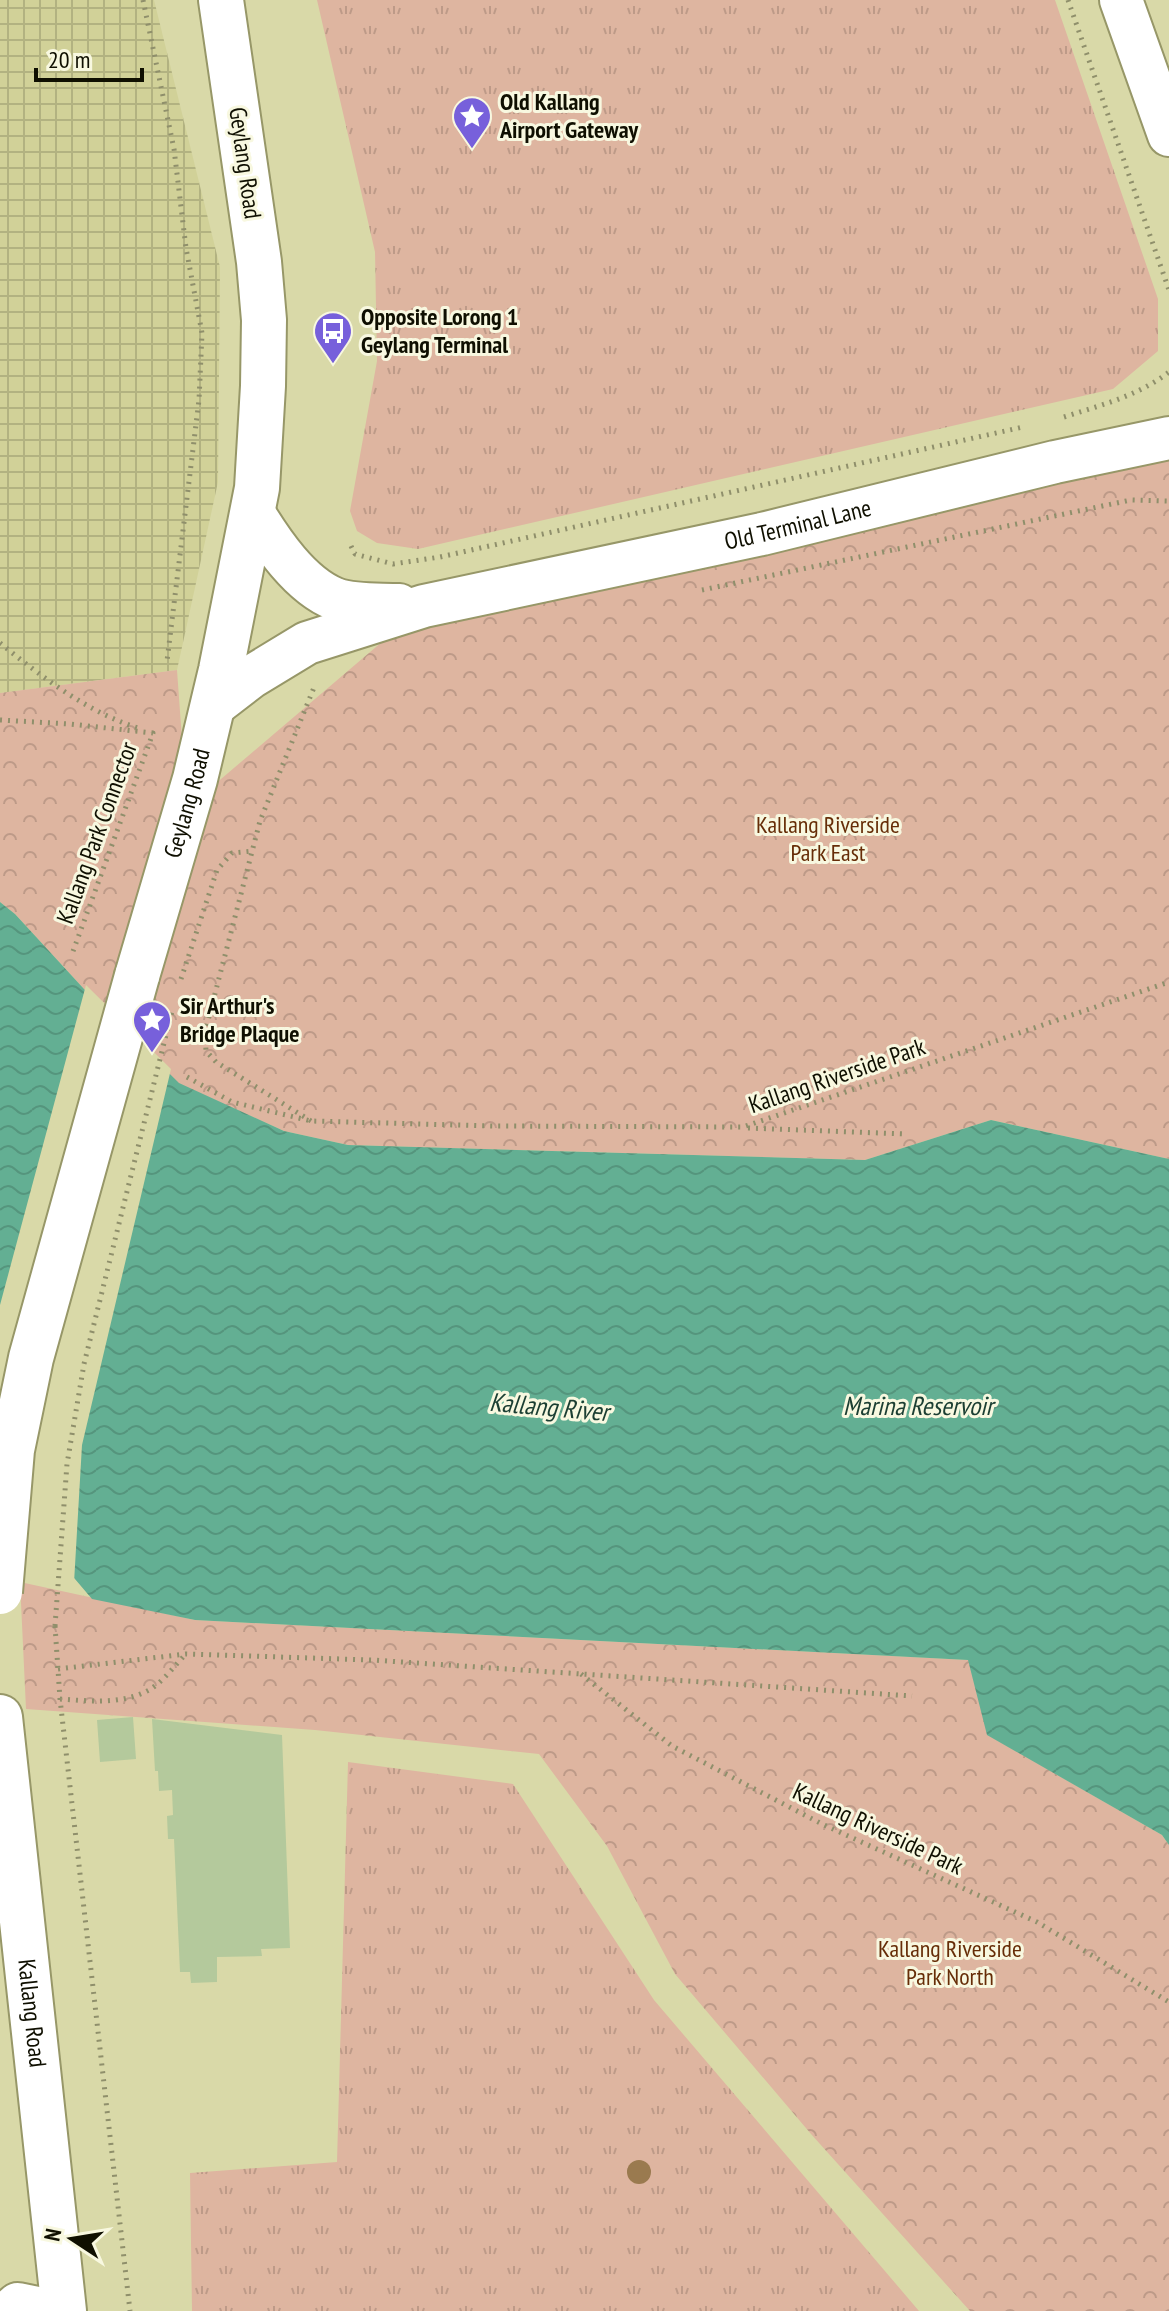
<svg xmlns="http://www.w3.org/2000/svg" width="1169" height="2311" font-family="'PT Sans Narrow',sans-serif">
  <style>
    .industrial { fill: url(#industrial-grid) }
    .grass { fill: url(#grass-tufts) }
    .park { fill: url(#park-crowns) }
    .water { fill: url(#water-waves) }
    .pier { fill: #d9d9a8 }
    .building { fill: #b4c99c }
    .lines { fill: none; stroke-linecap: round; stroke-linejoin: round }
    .minor-casing { stroke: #979768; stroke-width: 46 }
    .major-casing { stroke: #979768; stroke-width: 48 }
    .path { stroke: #8f8f6b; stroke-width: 5; stroke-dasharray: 2 6; stroke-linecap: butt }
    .minor { stroke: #fff; stroke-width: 42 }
    .major { stroke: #fff; stroke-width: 44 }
    .major-bridge-casing { stroke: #979768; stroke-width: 48; stroke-linecap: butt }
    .path-bridge { stroke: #8f8f6b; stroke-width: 5; stroke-dasharray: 2 6; stroke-linecap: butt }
    .major-bridge { stroke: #fff; stroke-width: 44 }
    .tree { fill: #9a7a4f }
    .labels { text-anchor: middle; stroke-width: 6; stroke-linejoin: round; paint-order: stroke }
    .poi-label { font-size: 24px; font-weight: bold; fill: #0f0f01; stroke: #f8f8e0; text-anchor: start }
    .street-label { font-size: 24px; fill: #0f0f01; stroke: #f8f8e0 }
    .park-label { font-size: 24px; fill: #662d07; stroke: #f8f8e0 }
    .water-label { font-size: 26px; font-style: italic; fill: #1b3e32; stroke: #f8f8e0 }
  </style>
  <defs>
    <pattern id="industrial-grid" width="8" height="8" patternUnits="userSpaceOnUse" patternTransform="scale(2)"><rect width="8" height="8" fill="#d1d198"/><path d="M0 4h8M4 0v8" fill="none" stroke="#b2b281"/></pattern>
    <pattern id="grass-tufts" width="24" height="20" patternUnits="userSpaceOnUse" patternTransform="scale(2)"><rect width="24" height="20" fill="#deb5a0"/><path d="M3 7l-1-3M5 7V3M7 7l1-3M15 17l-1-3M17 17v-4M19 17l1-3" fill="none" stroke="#bd9a88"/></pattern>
    <pattern id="park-crowns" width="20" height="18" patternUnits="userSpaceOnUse" patternTransform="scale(2)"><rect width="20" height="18" fill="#deb5a0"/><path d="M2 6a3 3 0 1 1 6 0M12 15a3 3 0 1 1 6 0" fill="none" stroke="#bd9a88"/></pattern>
    <pattern id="water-waves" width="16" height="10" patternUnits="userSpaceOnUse" patternTransform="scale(2)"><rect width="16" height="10" fill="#63af93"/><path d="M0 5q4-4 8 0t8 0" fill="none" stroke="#55957d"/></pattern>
  </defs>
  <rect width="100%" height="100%" fill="#d9d9a8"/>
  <path class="industrial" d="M0,0H154L220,267L218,482L177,670L0,693Z"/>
  <path class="grass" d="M317,0H1055L1158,299V351L1113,389L418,549L377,543L357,531L350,511L377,361L375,252Z
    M348,1762L513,1784L654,2000L919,2311H192L190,2173L337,2162Z"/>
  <path class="park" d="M1169,438V1159L991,1120L865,1160L348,1145L284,1131L179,1084L84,989L15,914L0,902V693L177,670L187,808L424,606Z
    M20,1582L195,1620L969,1660L988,1735L1162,1835L1169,1845V2311H970L811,2134L675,1974L607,1846L539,1754L315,1730L26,1709Z"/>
  <path class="water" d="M0,902L15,914L84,989L179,1083L284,1131L348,1145L865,1160L991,1120L1169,1159V1845L1162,1835L987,1735L968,1660L195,1620L92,1599L0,1491Z"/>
  <path class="pier" d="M86,985L171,1069L82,1445L74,1583L0,1497V1305Z"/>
  <path class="building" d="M133,1717L136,1759L100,1762L97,1720Z
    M152,1719L282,1735L290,1948L261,1949L262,1956L217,1957V1982L191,1983L190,1972H180L174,1839H168L167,1816L173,1815L172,1790L159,1791L158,1771H155Z"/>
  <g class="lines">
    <g class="minor-casing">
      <g id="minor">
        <path d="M1121,0L1169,135"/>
        <path d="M253,512C272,543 300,585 335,599C354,606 378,604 399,605"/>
        <path id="s1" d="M212,707L251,677L307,643L424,606L762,534L1055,462L1169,438"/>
      </g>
    </g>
    <g class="major-casing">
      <g id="major">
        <path id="s2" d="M137,976L195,779L221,670L257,488L263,386L264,320L259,262L221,0"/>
        <path id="s3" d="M0,1717L64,2311"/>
        <path d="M11,2311L18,2305L47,2311"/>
      </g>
    </g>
    <path class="path" d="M143,0L174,149L186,248L202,333L199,400L167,661
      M1068,0L1169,290
      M1064,417C1101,405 1138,396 1169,372
      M351,546L355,554L393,564L440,557L1023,427
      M702,590L1131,500L1169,501
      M0,643C42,677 88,713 141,729
      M0,720L70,724L153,733L72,954
      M181,979L217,870L232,853L253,851
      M187,1077L232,1102L311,1121L493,1126L743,1127L1169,982
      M311,1121L216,1062L206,1051L205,1032L260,821L315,685
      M748,1128L906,1134
      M55,1626L60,1699L130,2311
      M58,1669L186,1654L372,1660L912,1696
      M581,1674L672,1746L822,1824L1037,1922L1169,2002
      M60,1699C90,1701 121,1705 149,1690C163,1682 175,1665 186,1654"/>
    <use href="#minor" class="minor"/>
    <use href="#major" class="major"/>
    <g class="major-bridge-casing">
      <path id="major-bridge" d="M0,1592L12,1450L31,1358L137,976"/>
    </g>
    <path class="path-bridge" d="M55,1626L67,1464L84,1364L173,1007"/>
    <use href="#major-bridge" class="major-bridge"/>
  </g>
  <circle class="tree" cx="639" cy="2172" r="12"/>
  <defs>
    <g id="sight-pin" transform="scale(2)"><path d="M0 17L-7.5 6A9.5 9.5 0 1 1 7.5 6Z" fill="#7760db" stroke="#f8f8e0"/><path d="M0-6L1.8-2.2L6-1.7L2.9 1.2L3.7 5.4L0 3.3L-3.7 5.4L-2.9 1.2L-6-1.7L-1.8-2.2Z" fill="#fff"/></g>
    <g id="bus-pin" transform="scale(2)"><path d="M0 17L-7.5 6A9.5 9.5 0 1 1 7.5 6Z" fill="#7760db" stroke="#f8f8e0"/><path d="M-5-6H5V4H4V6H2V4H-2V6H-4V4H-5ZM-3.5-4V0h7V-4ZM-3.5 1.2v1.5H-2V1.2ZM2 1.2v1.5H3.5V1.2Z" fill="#fff"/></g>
  </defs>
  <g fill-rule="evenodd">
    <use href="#sight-pin" x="472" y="116"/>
    <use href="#bus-pin" x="333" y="331"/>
    <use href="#sight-pin" x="152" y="1020"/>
  </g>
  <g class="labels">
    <g class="poi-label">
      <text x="500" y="110">Old Kallang<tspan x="500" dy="28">Airport Gateway</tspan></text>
      <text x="361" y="325">Opposite Lorong 1<tspan x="361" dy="28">Geylang Terminal</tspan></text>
      <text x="180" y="1014">Sir Arthur's<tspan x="180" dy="28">Bridge Plaque</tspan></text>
    </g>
    <g class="street-label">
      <text transform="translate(245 163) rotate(82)" y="8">Geylang Road</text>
      <text dy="8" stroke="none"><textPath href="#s1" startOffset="620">Old Terminal Lane</textPath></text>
      <text dy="8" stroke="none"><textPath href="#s2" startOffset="180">Geylang Road</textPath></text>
      <text transform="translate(97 833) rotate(-70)" y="8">Kallang Park Connector</text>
      <text transform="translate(837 1076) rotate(-19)" y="8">Kallang Riverside Park</text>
      <text transform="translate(878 1829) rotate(25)" y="8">Kallang Riverside Park</text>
      <text dy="8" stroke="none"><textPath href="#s3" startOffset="298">Kallang Road</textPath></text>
    </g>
    <g class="park-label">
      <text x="828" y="833">Kallang Riverside<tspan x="828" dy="28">Park East</tspan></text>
      <text x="950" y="1957">Kallang Riverside<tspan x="950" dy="28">Park North</tspan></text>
    </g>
    <g class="water-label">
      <text x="918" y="1415">Marina Reservoir</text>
      <text transform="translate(549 1407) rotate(5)" y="9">Kallang River</text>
    </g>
  </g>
  <g transform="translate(72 2239) rotate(282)" stroke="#f8f8e0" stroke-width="6" paint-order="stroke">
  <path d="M0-6L14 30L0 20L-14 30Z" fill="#0f0f01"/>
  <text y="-12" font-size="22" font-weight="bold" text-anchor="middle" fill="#0f0f01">N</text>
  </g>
  <path d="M36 68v12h106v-12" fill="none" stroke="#0f0f01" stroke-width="4"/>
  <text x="48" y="68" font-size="24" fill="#0f0f01" stroke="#f8f8e0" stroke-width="6" paint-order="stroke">20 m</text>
</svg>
